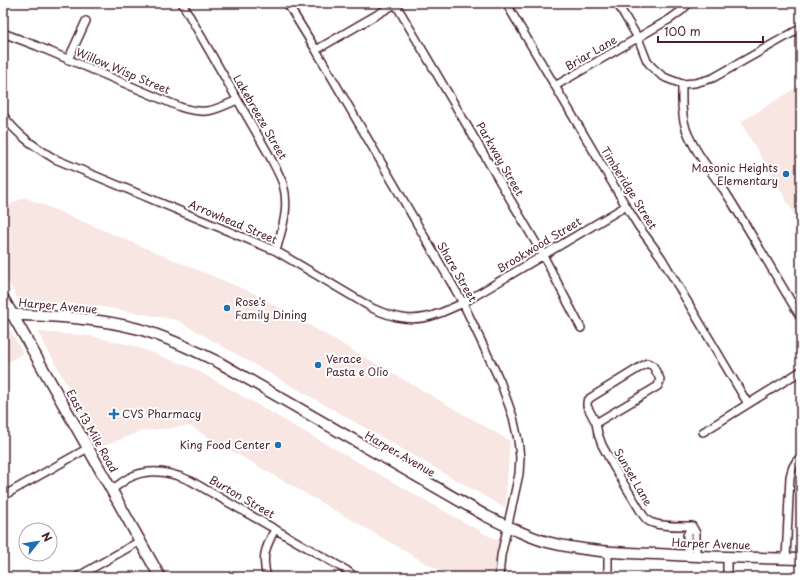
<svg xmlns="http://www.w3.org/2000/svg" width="804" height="580" font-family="'Playpen Sans',sans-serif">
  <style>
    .built { fill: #f7e6e2 }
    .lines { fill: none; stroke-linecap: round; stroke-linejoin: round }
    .street-casing { stroke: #4a1f2b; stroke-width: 10 }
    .secondary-casing { stroke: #4a1f2b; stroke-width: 13 }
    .street { stroke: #fff; stroke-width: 7 }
    .secondary { stroke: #fff; stroke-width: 10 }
    .poi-dot { fill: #1f6fb2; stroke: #fff; stroke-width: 1.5 }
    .labels { text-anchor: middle; stroke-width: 4; stroke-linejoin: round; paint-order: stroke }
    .street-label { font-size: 11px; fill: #4a1f2b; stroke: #fff }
    .poi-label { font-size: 11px; fill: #4a1f2b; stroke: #fff; text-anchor: start }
  </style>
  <rect width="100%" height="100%" fill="#fff"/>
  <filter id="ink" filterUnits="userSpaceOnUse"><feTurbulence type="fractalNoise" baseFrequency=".025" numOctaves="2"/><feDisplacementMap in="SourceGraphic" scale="8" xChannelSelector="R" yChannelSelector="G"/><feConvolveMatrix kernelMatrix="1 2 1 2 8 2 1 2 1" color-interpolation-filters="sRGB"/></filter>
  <g filter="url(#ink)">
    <path class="built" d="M801,85V226L741,122Z
      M24,197L255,294L510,441L505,508L177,320L91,305L19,301L3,272V209Z
      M3,325H7L23,353L3,365Z
      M38,332L90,336L134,346L195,369L310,435L444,511L487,535L502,542L497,567L493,577H455L427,564L383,538L230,450L190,426L141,431L101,447Z"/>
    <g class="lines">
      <g class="street-casing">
        <path id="street" d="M182,3L268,153C273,163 279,173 283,184C290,207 282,229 276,251
          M287,3L316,50L463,303L500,381L513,417L518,440L520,458L519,474L501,556L499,577
          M395,3L543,255L581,328
          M506,3L626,206L639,227L661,257L748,404
          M617,3L638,38L647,61L653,68L661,75L666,78L682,84L695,83L713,78L801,28
          M3,33L37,46L180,107C206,115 213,111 237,100
          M316,50L397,3
          M68,60L86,21
          M682,84C682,99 681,114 686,129C695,153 712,172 726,193C752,234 776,277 801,318
          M555,86L670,19L681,11L689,3
          M3,115C16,134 35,147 55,159L276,251L372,308C393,318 414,323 437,314C446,311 454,307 463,303L626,206
          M596,423L658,386L660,379L653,366L647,363L590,398L587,402V406L596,423L598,434L602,445L615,469L643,515C646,519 648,522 653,523C663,527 681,526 692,526
          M703,432L801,371
          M112,490C117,486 122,482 127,479C147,467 171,472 191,481L346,570L355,577
          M3,496L88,448
          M688,556L687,535L692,526L696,533V556
          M786,559L790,477C792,468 794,462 801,457
          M77,577L140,541
          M267,577C261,556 266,547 275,529
          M608,577V552
          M727,577V557"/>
      </g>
      <g class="secondary-casing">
        <path id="secondary" d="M3,298L88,448L160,577
          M3,314C49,316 94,317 139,329C167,337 194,350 220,363L486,516C506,526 526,536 547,542C582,551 619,553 656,554C704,557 752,558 801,559"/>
      </g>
      <use href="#street" class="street"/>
      <use href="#secondary" class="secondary"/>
    </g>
  </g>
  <g class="poi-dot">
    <circle cx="786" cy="174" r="4"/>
    <circle cx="227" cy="308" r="4"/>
    <circle cx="318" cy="365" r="4"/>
    <path d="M112 408h4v4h4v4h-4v4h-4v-4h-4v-4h4z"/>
    <circle cx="278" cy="445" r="4"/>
  </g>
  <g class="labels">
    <g class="street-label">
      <text transform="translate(591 53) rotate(-30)" y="4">Briar Lane</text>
      <text transform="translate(123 71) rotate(23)" y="4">Willow Wisp Street</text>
      <text transform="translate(260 117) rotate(60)" y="4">Lakebreeze Street</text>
      <text transform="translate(500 159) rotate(60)" y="4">Parkway Street</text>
      <text transform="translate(629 188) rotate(58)" y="4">Timberidge Street</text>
      <text transform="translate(233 222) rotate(23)" y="4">Arrowhead Street</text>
      <text transform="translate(539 245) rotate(-31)" y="4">Brookwood Street</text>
      <text transform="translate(457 272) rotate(60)" y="4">Share Street</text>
      <text transform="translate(58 306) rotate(5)" y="4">Harper Avenue</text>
      <text transform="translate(92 431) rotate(61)" y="4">East 13 Mile Road</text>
      <text transform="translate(400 454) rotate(30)" y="4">Harper Avenue</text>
      <text transform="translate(633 477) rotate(60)" y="4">Sunset Lane</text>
      <text transform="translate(242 497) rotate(30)" y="4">Burton Street</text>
      <text transform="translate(711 544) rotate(2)" y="4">Harper Avenue</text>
    </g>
    <g class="poi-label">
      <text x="778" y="172" text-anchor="end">Masonic Heights<tspan x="778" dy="13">Elementary</tspan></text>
      <text x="235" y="306">Rose's<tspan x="235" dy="13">Family Dining</tspan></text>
      <text x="326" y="363">Verace<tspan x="326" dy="13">Pasta e Olio</tspan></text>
      <text x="122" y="418">CVS Pharmacy</text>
      <text x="270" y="449" text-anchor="end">King Food Center</text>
    </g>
  </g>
  <rect width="804" height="580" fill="none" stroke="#fff" stroke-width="16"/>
  <rect x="8" y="8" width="788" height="564" fill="none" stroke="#4a1f2b" stroke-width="1.5" filter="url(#ink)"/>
  <g transform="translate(38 542) rotate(60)"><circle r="19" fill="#ffffff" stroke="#b7a5aa"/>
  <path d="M0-3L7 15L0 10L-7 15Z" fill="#1f6fb2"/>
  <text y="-6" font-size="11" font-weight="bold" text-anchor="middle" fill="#4a1f2b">N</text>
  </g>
  <path d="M658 36v6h105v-6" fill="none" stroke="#4a1f2b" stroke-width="2"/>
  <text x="664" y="36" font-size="12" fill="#4a1f2b" stroke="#ffffff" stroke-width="3" paint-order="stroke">100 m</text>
</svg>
